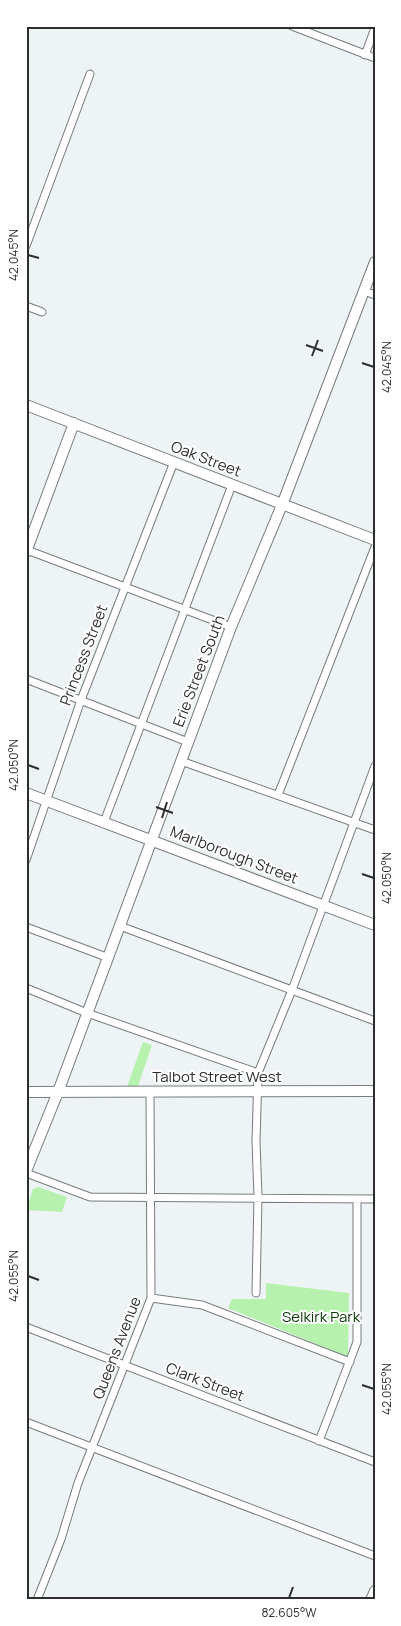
<svg xmlns="http://www.w3.org/2000/svg" width="401" height="1626" font-family="Manrope,sans-serif">
  <style>
    .green { fill: #b6f1ae }
    .lines { fill: none; stroke-linecap: round; stroke-linejoin: round }
    .street-casing { stroke: #767c7c; stroke-width: 9 }
    .secondary-casing { stroke: #767c7c; stroke-width: 12 }
    .street { stroke: #fff; stroke-width: 7 }
    .secondary { stroke: #fff; stroke-width: 10 }
    .ticks { fill: none; stroke: #2d2f2f; stroke-width: 2 }
    .labels { text-anchor: middle; stroke-width: 4; stroke-linejoin: round; paint-order: stroke }
    .street-label { font-size: 15px; fill: #2d2f2f; stroke: #fff }
    .park-label { font-size: 15px; fill: #083804; stroke: #fff }
    .neatline { fill: none; stroke: #2d2f2f; stroke-width: 2 }
    .ticks-label { font-size: 12px; text-anchor: middle; fill: #2d2f2f }
  </style>
  <rect width="100%" height="100%" fill="#eef4f5"/>
  <path class="green" d="M143,1042L152,1045L136,1092H125Z
    M38,1187L67,1197L62,1212L26,1210L33,1189Z
    M266,1283L349,1293L348,1357L228,1308L232,1299H266Z"/>
  <g class="lines">
    <g class="street-casing">
      <path id="street" d="M292,26L375,58
        M365,55L375,28
        M26,246L90,74
        M364,291L375,295
        M26,306L42,312
        M27,550L231,627
        M26,679L188,742
        M181,761L375,830
        M278,795L375,547
        M104,822L232,485
        M26,860L81,700L174,462
        M120,926L375,1021
        M26,927L109,958
        M26,988L87,1013L258,1073
        M26,1173L90,1197L375,1199
        M256,1293L258,1197L256,1141L258,1073L292,990L375,766
        M151,1298L202,1305L350,1362
        M26,1327L375,1462
        M26,1422L375,1556
        M319,1441L357,1342V1199
        M37,1600L61,1539L78,1483L151,1298L150,1092"/>
    </g>
    <g class="secondary-casing">
      <path id="secondary" d="M26,405L375,540
        M26,552L74,423
        M26,793L375,925
        M26,1092L375,1091
        M26,1171L58,1092L231,627L282,505L375,262
        M371,1600L375,1591"/>
    </g>
    <use href="#street" class="street"/>
    <use href="#secondary" class="secondary"/>
  </g>
  <path class="ticks" d="M28,255L39,258M306,345L323,351M312,356L318,340M362,363L374,367M28,765L39,769M156,807L173,813M162,818L167,802M362,874L374,878M28,1276L39,1280M362,1385L374,1389M289,1598L293,1587"/>
  <g class="labels">
    <g class="street-label">
      <text transform="translate(206 459) rotate(21)" y="5">Oak Street</text>
      <text transform="translate(84 655) rotate(-69)" y="5">Princess Street</text>
      <text transform="translate(199 671) rotate(-69)" y="5">Erie Street South</text>
      <text transform="translate(234 855) rotate(21)" y="5">Marlborough Street</text>
      <text x="217" y="1082">Talbot Street West</text>
      <text transform="translate(117 1348) rotate(-69)" y="5">Queens Avenue</text>
      <text transform="translate(205 1382) rotate(21)" y="5">Clark Street</text>
    </g>
    <g class="park-label">
      <text x="321" y="1322">Selkirk Park</text>
    </g>
  </g>
  <rect width="401" height="1626" fill="none" stroke="#ffffff" stroke-width="55"/>
  <rect x="28" y="28" width="346" height="1570" class="neatline"/>
  <g class="ticks-label">
    <text transform="translate(14 255) rotate(-90)" y="4">42.045°N</text>
    <text transform="translate(387 367) rotate(-90)" y="4">42.045°N</text>
    <text transform="translate(14 765) rotate(-90)" y="4">42.050°N</text>
    <text transform="translate(387 878) rotate(-90)" y="4">42.050°N</text>
    <text transform="translate(14 1276) rotate(-90)" y="4">42.055°N</text>
    <text transform="translate(387 1389) rotate(-90)" y="4">42.055°N</text>
    <text x="289" y="1617">82.605°W</text>
  </g>
</svg>
